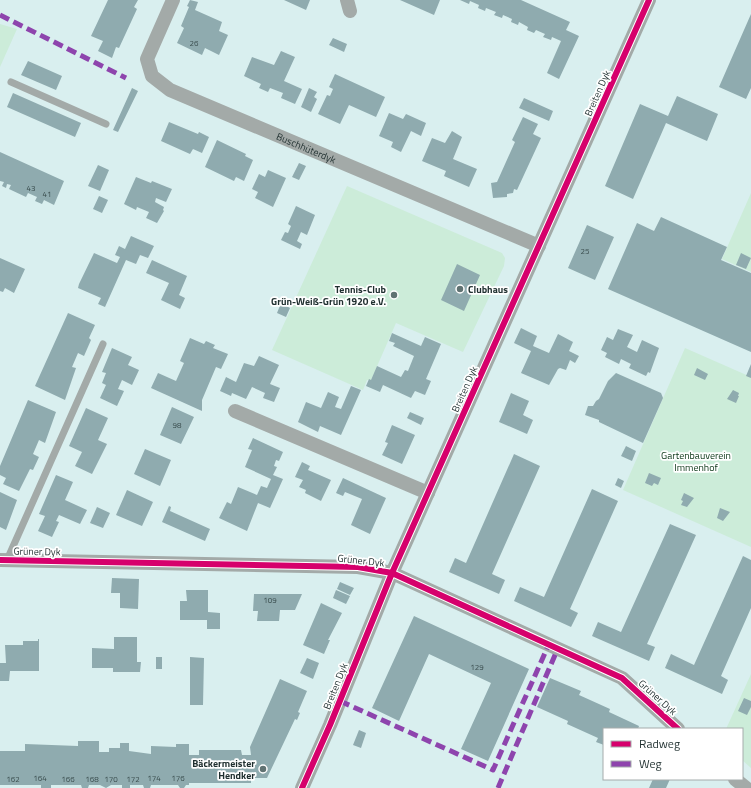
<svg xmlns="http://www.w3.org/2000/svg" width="751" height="788" font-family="'Titillium Web',sans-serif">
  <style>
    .green { fill: #ccecd9 }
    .building { fill: #8fabaf }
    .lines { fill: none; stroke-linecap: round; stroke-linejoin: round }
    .service { stroke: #a3aaa8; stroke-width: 7 }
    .minor { stroke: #a3aaa8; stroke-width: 14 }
    .quiet { stroke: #8e44ad; stroke-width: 5; stroke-dasharray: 10 5; stroke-linecap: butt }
    .cycleway-casing { stroke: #fff; stroke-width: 8 }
    .cycleway { stroke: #d6006c; stroke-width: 6 }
    .poi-dot { fill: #607272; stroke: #fff; stroke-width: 1.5 }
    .labels { text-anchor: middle; stroke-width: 3.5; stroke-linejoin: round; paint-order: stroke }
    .number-label { font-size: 8px; fill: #3b4e4f }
    .street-label { font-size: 10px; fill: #1f2f2f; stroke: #fff }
    .poi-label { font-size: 10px; font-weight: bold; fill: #1f2f2f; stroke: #fff; text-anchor: end }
    .park-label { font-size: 10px; fill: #0a3616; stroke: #fff }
  </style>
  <rect width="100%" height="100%" fill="#d9efef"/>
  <path class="green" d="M0,24L17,29L0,67Z
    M347,186L502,253L505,258L504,266L463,352L396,323L371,380H367L363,390L272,350Z
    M751,193V272L722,259Z
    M685,348L751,377V547L623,490Z
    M751,674V768L742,760V729H726Z"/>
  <path class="building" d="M108,0H138L134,7L137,9L119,48L116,47L112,58L98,51L103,41L91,36Z
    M190,0L198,2L195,10L222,22L219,31L228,35L219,55L205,48L202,55L177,43L184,28L181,26L189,7L187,6Z
    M284,0H310L306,10Z
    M400,0H440L434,15Z
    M460,0H521L570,22L566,30L579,36L559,79L547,73L561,41L552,37L551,40L543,37L545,34L536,30L534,33L527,30L528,27L519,22L518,25L511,22L512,19L503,15L502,18L494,15L496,12L486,8L485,11L478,8L479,5L470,1L469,4Z
    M751,14V88L746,99L719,87Z
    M333,38L347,44L344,52L329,45Z
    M281,51L295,57L284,81L302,89L295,104L281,98L283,93L270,88L268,92L259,88L261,84L244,76L252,57L274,65Z
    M28,61L62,76L56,90L21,75Z
    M335,74L385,97L376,117L349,105L340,124L318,114L327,95L330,96L333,89L329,87Z
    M132,88L138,91L118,132L113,130Z
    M309,88L317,92L314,97L317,99L311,112L301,107Z
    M13,93L81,123L75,137L7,107Z
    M677,96L718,114L707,141L666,123L633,199L605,186L640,104L668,116Z
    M524,98L553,111L549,121L519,108Z
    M389,113L403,119L406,114L426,123L421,136L411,131L401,152L391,147L393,142L379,136Z
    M523,117L538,124L533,134L541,138L517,190L514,189L513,193L507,194V197L493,198L491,183L497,182L515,142L512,140Z
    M169,122L198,134L199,132L209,137L202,153L193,149L190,154L161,141Z
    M452,131L462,137L453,159L477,169L469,187L444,176L446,171L422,161L432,138L445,143Z
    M217,140L246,154L245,156L253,160L244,181L236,177L234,181L205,167Z
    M0,152L64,181L54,205L44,200L42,204L35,201L37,197L28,193L26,197L9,189L11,185L7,184L6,188L2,186L4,182L0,181Z
    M299,163L306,166L299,180L292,177Z
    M98,165L109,170L100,191L88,186Z
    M268,170L286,178L273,207L255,198L258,192L252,189L259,174L265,177Z
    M136,177L151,183L152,181L172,189L166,202L156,198L155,202L164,207L163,210L164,211L157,223L146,218L149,212L137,207L136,210L124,204Z
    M99,196L108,200L102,213L93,209Z
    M296,206L315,215L307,235L301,232L297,241L302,244L300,249L281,240L285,232L288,233L291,226L288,224Z
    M661,217L727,247L721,260L751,273V352L608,289L637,223L654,231Z
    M587,225L614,237L595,280L568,268Z
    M131,236L154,246L148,258L140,255L136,264L126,260L105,307L98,304L101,298L78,288L79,284L94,253L117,263L120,257L115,255L119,246L125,249Z
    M741,253L751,258L746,269L736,265Z
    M0,258L25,269L14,293L5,288L3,292L0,291Z
    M152,260L187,276L179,295L185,298L180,309L161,300L169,283L146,273Z
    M457,264L480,275L464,311L441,300Z
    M281,303L290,308L286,317L277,313Z
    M68,313L95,325L89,338L91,340L84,356L78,353L72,367L76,368L65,400L35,386Z
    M521,328L537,336L533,346L549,353L558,334L573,342L569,351L579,356L575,363L570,360L566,370L560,368L558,369L549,385L521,373L531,351L514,343Z
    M618,329L633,335L627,347L637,352L642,340L659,348L650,373L648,372L646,376L629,368L631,364L621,359L619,364L605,357L607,353L601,350L607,337L613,340Z
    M392,333L421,346L425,337L441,344L426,379L431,381L425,395L415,391L411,398L383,385L380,392L366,386L369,379L371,380L377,366L401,377L405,370L408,371L414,356L393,346L395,343L389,341Z
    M190,338L204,344L206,341L215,345L213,348L228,354L221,369L216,367L202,400V411L151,388L158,373L176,381L184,363L180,361Z
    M112,348L132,357L128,365L139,370L132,385L122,380L118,389L124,391L117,406L100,398L106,385L102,383L106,373L102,372Z
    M259,356L279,365L270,384L280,388L274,402L263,398L265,393L252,387L246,399L232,393L231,396L220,391L226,377L236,382L244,363L254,366Z
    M751,364V378L746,376Z
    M697,368L708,374L705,380L694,375Z
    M616,373L661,393L663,398L643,443L599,422V420L585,415L588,406H593L596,401L599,399L608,381Z
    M351,386L361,390L341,435L320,426L318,432L298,422L306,402L321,408L328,392L339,397L335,407L341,409Z
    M733,390L739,393L738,396H739L736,403L727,399Z
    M511,393L529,401L523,415L533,420L527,434L499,422Z
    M28,400L56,412L45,443L39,440L33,454L39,457L33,470L30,469L19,491L3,484L6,478L0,475V466Z
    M172,407L194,417L181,444L160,435Z
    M86,408L108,418L98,440L107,444L92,474L75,466L82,452L69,446Z
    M410,412L424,418L421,425L407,418Z
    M392,425L415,435L402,464L382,455L388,443L385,442Z
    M253,438L283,452L279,461L276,460L274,466L277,467L273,475L283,479L270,508L258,503L247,531L219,518L227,502L231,504L238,487L257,495L261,486L267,488L271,479L245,467L252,450L248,449Z
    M626,446L636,451L632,461L621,456Z
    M145,449L171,460L160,486L134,474Z
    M514,454L540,466L492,574L505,580L499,594L449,572L455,558L466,563Z
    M302,462L310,466L308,470L331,480L321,501L305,493L306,490L299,487L303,480L295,477Z
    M649,473L661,478L658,485L654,483L652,486L645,483Z
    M56,475L73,482L65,500L87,510L80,524L59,515L56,521L59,522L52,537L38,531L45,516L39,514Z
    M343,478L386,498L370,534L351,525L362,499L345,492L343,496L336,493Z
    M618,478L624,481L621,488L615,485Z
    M592,489L618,501L570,609L578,613L571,627L514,601L520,587L544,597Z
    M127,490L153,502L142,526L116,515Z
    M0,492L17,500L6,530L0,527Z
    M684,493L694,498L687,507L681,505L683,501L681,500Z
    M169,506L171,507L170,511L210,529L205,541L162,522Z
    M97,507L110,513L103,528L90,523Z
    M720,508L730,512L723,521L717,518Z
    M670,524L696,535L647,644L655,647L649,661L592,636L598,622L621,632Z
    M743,556L751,560V608L721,676L728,680L722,694L665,668L671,654L694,665Z
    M112,578L139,579L138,609L120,608V593H111Z
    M340,582L354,588L350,595L337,589Z
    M186,590H208V612L220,613V629H207V620H180V601H187Z
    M336,590L350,596L346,604L333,598Z
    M254,594H302L295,610H280L279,621H257L258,611H253Z
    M321,603L342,613L328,640H330L324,654L303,645Z
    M414,616L529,669L488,761L461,749L491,683L429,654L399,721L372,708Z
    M114,637H137V662H141L140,672H113V668H92V648L114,649Z
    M38,639H39V671H10L9,681H0V663H6L5,645H23V641H38Z
    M156,657H162V669H156Z
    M190,657L204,658L203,705H190Z
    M307,658L319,663L313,679L300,673Z
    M550,678L581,691L579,695L610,709L609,712L639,726L638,729H604V745L596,742L598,738L567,724L568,721L537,707Z
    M280,679L307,691L298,712L300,713L297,720L295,719L267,778H251V783H189V785H186L184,788H180L178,785H151L150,788H144L143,785H130V788H122V785H111L106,788L100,785H89L88,788H82L81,785H51V788H41V785H0V751H25V744L78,746V741H99V752H109V748H120V743H129V751L151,754V746L176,747V744H189V755H199V750H241L242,755H251L250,747Z
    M744,698L751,701V707L747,715L738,711Z
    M359,730L366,733L361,748L353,745Z
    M653,779H670L666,788H649Z"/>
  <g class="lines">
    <path class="service" d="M11,82L106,124
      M7,560L103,344"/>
    <g class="minor">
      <path id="s1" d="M173,0L147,59L152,76L170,90L539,246"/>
      <path d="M347,0L350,11"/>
      <path d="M235,411L428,493"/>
      <path d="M0,560L358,567L392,573L622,678L678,729"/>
      <path d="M735,779L746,788"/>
      <path d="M302,788L330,725L392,573L649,0"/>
    </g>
    <path class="quiet" d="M0,15L126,78
      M340,701L493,770L549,644
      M498,788L558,648"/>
    <g class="cycleway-casing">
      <path id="cycleway" d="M0,560L358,567L392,573L622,678L678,729
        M302,788L330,725L392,573L649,0"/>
    </g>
    <use href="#cycleway" class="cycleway"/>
  </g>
  <g class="poi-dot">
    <circle cx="460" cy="289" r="4"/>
    <circle cx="394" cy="295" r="4"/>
    <circle cx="263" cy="769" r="4"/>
  </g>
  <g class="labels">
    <g class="number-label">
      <text x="194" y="46">26</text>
      <text x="31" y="191">43</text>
      <text x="47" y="197">41</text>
      <text x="585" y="254">25</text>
      <text x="177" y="428">98</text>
      <text x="270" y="603">109</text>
      <text x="477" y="670">129</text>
      <text x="40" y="781">164</text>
      <text x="154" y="781">174</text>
      <text x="178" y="781">176</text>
      <text x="13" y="782">162</text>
      <text x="68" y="782">166</text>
      <text x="92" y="782">168</text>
      <text x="111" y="782">170</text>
      <text x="133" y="782">172</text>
    </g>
    <g class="street-label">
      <text transform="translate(597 93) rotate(-66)" y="4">Breiten Dyk</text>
      <text dy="4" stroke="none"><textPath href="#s1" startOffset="253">Buschhüterdyk</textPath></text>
      <text transform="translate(464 389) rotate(-66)" y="4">Breiten Dyk</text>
      <text transform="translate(37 551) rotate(1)" y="4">Grüner Dyk</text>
      <text transform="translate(361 560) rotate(6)" y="4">Grüner Dyk</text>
      <text transform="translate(335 686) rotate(-68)" y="4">Breiten Dyk</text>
      <text transform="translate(658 697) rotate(42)" y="4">Grüner Dyk</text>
    </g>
    <g class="poi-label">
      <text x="386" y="293">Tennis-Club<tspan x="386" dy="12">Grün-Weiß-Grün 1920 e.V.</tspan></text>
      <text x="468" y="293" text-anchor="start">Clubhaus</text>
      <text x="255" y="767">Bäckermeister<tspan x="255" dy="12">Hendker</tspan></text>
    </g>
    <g class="park-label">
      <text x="696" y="459">Gartenbauverein<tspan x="696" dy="12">Immenhof</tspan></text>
    </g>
  </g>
  <rect x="603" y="728" width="140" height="52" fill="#ffffff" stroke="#a5acac"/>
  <rect x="611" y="741" width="20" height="6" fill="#d6006c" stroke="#a5acac"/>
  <text x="639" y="748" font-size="12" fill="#1f2f2f">Radweg</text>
  <rect x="611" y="761" width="20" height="6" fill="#8e44ad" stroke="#a5acac"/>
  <text x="639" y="768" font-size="12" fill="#1f2f2f">Weg</text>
</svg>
